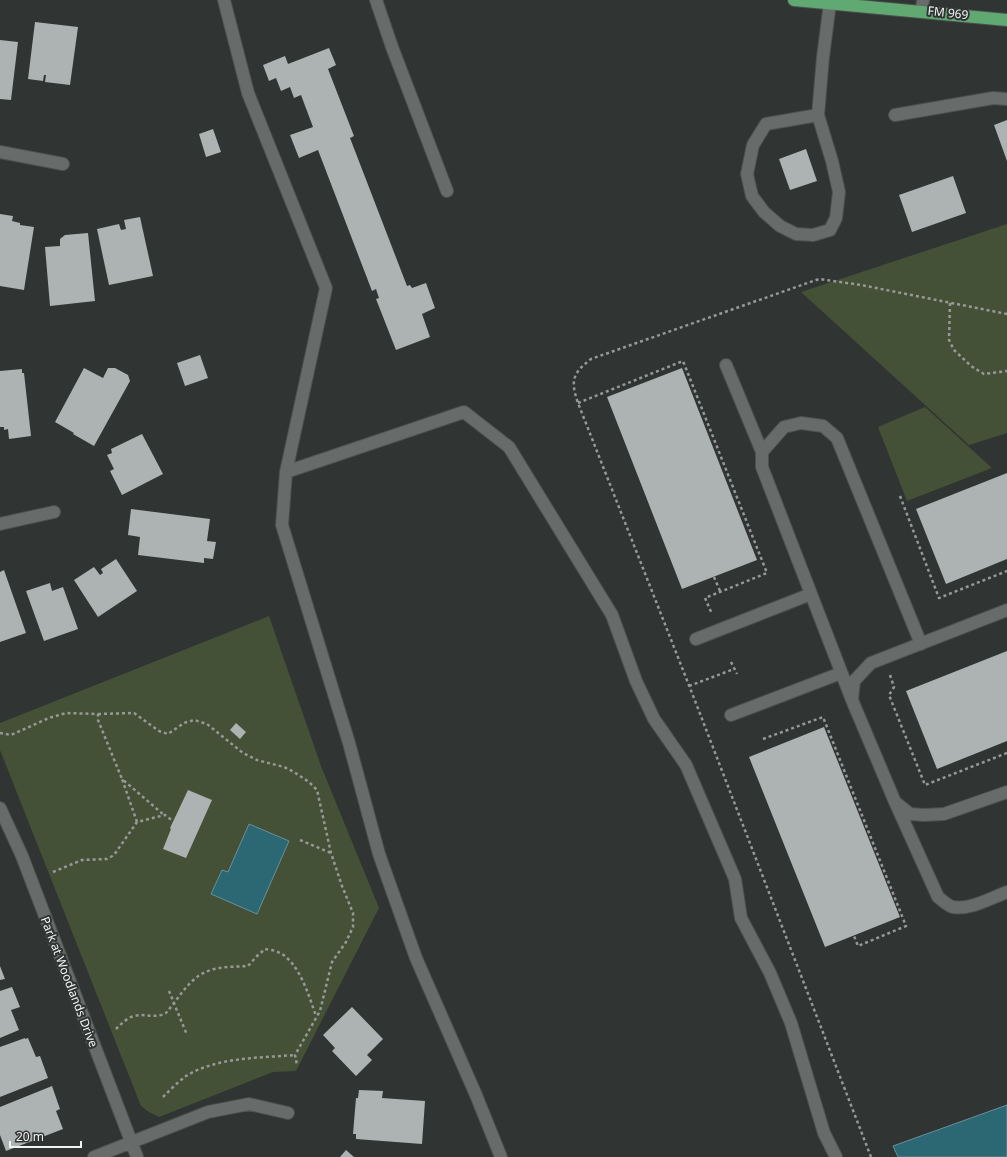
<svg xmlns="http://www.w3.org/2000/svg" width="1007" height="1157" font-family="'Noto Sans',sans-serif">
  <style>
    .green { fill: #455136 }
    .water { fill: #2c6774; stroke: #67919a }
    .building { fill: #adb2b2 }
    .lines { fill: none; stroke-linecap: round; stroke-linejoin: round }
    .minor-casing { stroke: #4c504f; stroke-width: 14 }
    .major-casing { stroke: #4c504f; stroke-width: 14 }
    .path { stroke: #969998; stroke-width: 2.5; stroke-dasharray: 3 3; stroke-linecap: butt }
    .minor { stroke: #676b69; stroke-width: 12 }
    .major { stroke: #60a972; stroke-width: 12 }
    .labels { text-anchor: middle; stroke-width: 4; stroke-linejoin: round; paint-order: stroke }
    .street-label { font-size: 12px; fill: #f1f4f3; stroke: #303433 }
  </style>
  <rect width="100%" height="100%" fill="#303433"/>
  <path class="green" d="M1007,224V433L969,445L801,292Z
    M925,407L992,468L907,501L878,427Z
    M269,616L321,766L379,908L296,1071L273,1072L159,1117L149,1112L141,1106L0,750V723Z"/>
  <path class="water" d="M249,824L289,841L257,914L211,894L222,870L228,872Z
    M1007,1105V1157H898L893,1146Z"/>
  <path class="building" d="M35,22L78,27L70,85L45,82L46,75H44L43,81L28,79Z
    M0,40L18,42L11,100L0,99Z
    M329,48L336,65L328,69L354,136L350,138L407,286L410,285L412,288L426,283L435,308L422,314L430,337L396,350L376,299L379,298L376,289L372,291L318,150L299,158L290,135L313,127L301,95L294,98L290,87L281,91L276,78L269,81L263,65L285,56L288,64Z
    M1007,120V161L994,125Z
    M213,129L221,152L206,157L199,134Z
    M806,149L817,181L790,190L779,159Z
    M953,176L966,213L912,232L899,195Z
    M0,214L13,216L12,221L20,223V225L34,227L24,290L0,286Z
    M140,217L153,276L109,285L97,229L119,224L121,230L126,229L124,220Z
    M88,233L95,301L50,306L45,247L60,246V239L65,235Z
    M200,355L208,378L185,386L177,363Z
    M84,368L103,378L108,368H115L128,375L130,381L94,446L73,434L74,433L55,422Z
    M682,368L757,560L682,589L607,397Z
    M22,369V373H24L31,436L9,439L8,429L4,430V427H0V371Z
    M142,434L163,474L122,495L110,471L114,469L107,455L112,453L111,449Z
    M1007,473V559L946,584L916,509Z
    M131,509L210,519L207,541L216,542L213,559L204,558V563L138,555L140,537L128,535Z
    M116,559L137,591L98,617L74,580L94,567L100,575L103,573L101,569Z
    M4,570L26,633L0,642V572Z
    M50,583L52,591L63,587L78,629L44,641L26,591Z
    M1007,651V741L937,769L906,691Z
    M236,723L246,732L240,739L230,730Z
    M824,727L900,917L825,947L749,757Z
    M188,790L212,800L186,858L163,849L171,829L170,828Z
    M0,966L5,979L0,980Z
    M12,987L20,1007L11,1010L19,1030L0,1038V991Z
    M352,1007L383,1039L367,1055L372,1060L356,1076L332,1051L335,1048L323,1035Z
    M25,1038V1039L28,1038L36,1057L40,1056L48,1078L0,1097V1047Z
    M52,1086L60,1109L56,1111L63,1129L6,1151L0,1135V1107Z
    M359,1090L383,1091L382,1098L425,1101L422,1144L356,1139V1134H353L356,1098H358Z
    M346,1150L354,1157H340Z"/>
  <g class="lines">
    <g class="minor-casing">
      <path id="minor" d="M224,0L248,93L326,288L286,472L282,525L349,743L379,854L416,958L476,1095L501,1157
        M376,0L392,47L447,191
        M922,11L923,0
        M818,115L766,124L753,145L747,174L752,196L764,212L780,226L796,234L813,235L830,230L836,218L839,192L832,161L818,115L823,57L830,3
        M895,115L993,98L1007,99
        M0,152L63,164
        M726,365L762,452
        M286,472L464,412L509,447L612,615L636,681L654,719L686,765L735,879L741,918L770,973L791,1023L824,1133L836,1157
        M0,524L54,512
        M1007,610L871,663L854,681L852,700L895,802L910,814L924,815L944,814L1007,792
        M696,639L811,594
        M852,700L762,467V452L784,427L801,423L823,426L837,438L921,644
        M731,715L841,673
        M896,804L938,897C942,900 948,906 953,907C971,910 991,898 1007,892
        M0,808L22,856L137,1157
        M94,1157L208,1112L249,1104L288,1113"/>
    </g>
    <g class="major-casing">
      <path id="major" d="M794,0L1007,20"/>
    </g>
    <path class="path" d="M950,303L949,340L954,350L971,366L984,374L1007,371
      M578,403L683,361L767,573L705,598L712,614
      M900,496L939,598L1007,571
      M714,577L720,591
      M731,662L737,674
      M890,675L894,687L889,695L925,785L1007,753
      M689,686L734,669
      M98,714L134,713L159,731L168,734L184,723L194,720L207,724L243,753L257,760L284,767L294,772L309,782L317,790L331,853L342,886L353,913V927L346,942L332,962L320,1011L295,1055L297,1065
      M0,733L11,735L49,718L66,713L98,714V720L122,779
      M763,739L823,717L906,926L858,946L854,936
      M137,822L122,779L164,815
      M300,840L331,853
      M53,872L82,860L107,859L114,855L137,822L165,815L173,821
      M169,991L187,1035
      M116,1029C121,1024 127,1018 134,1016C145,1013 155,1019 166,1013C179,998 191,975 211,970C223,966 236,967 248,966L257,956L265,949C269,950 274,950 278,952C299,961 309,996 316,1016
      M163,1097C170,1090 178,1082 186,1076C217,1057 259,1058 295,1055
      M871,1157L692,693L578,403C570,380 573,373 591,359L819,279L861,285L1007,314"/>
    <use href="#minor" class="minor"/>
    <use href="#major" class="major"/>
  </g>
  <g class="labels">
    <g class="street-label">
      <text transform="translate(948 13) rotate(6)" y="4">FM 969</text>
      <text transform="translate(69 982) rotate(69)" y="4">Park at Woodlands Drive</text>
    </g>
  </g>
  <path d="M10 1141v6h71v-6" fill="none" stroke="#f1f4f3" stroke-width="2"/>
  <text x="16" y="1141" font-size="12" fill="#f1f4f3" stroke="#303433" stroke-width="3" paint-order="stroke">20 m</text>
</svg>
